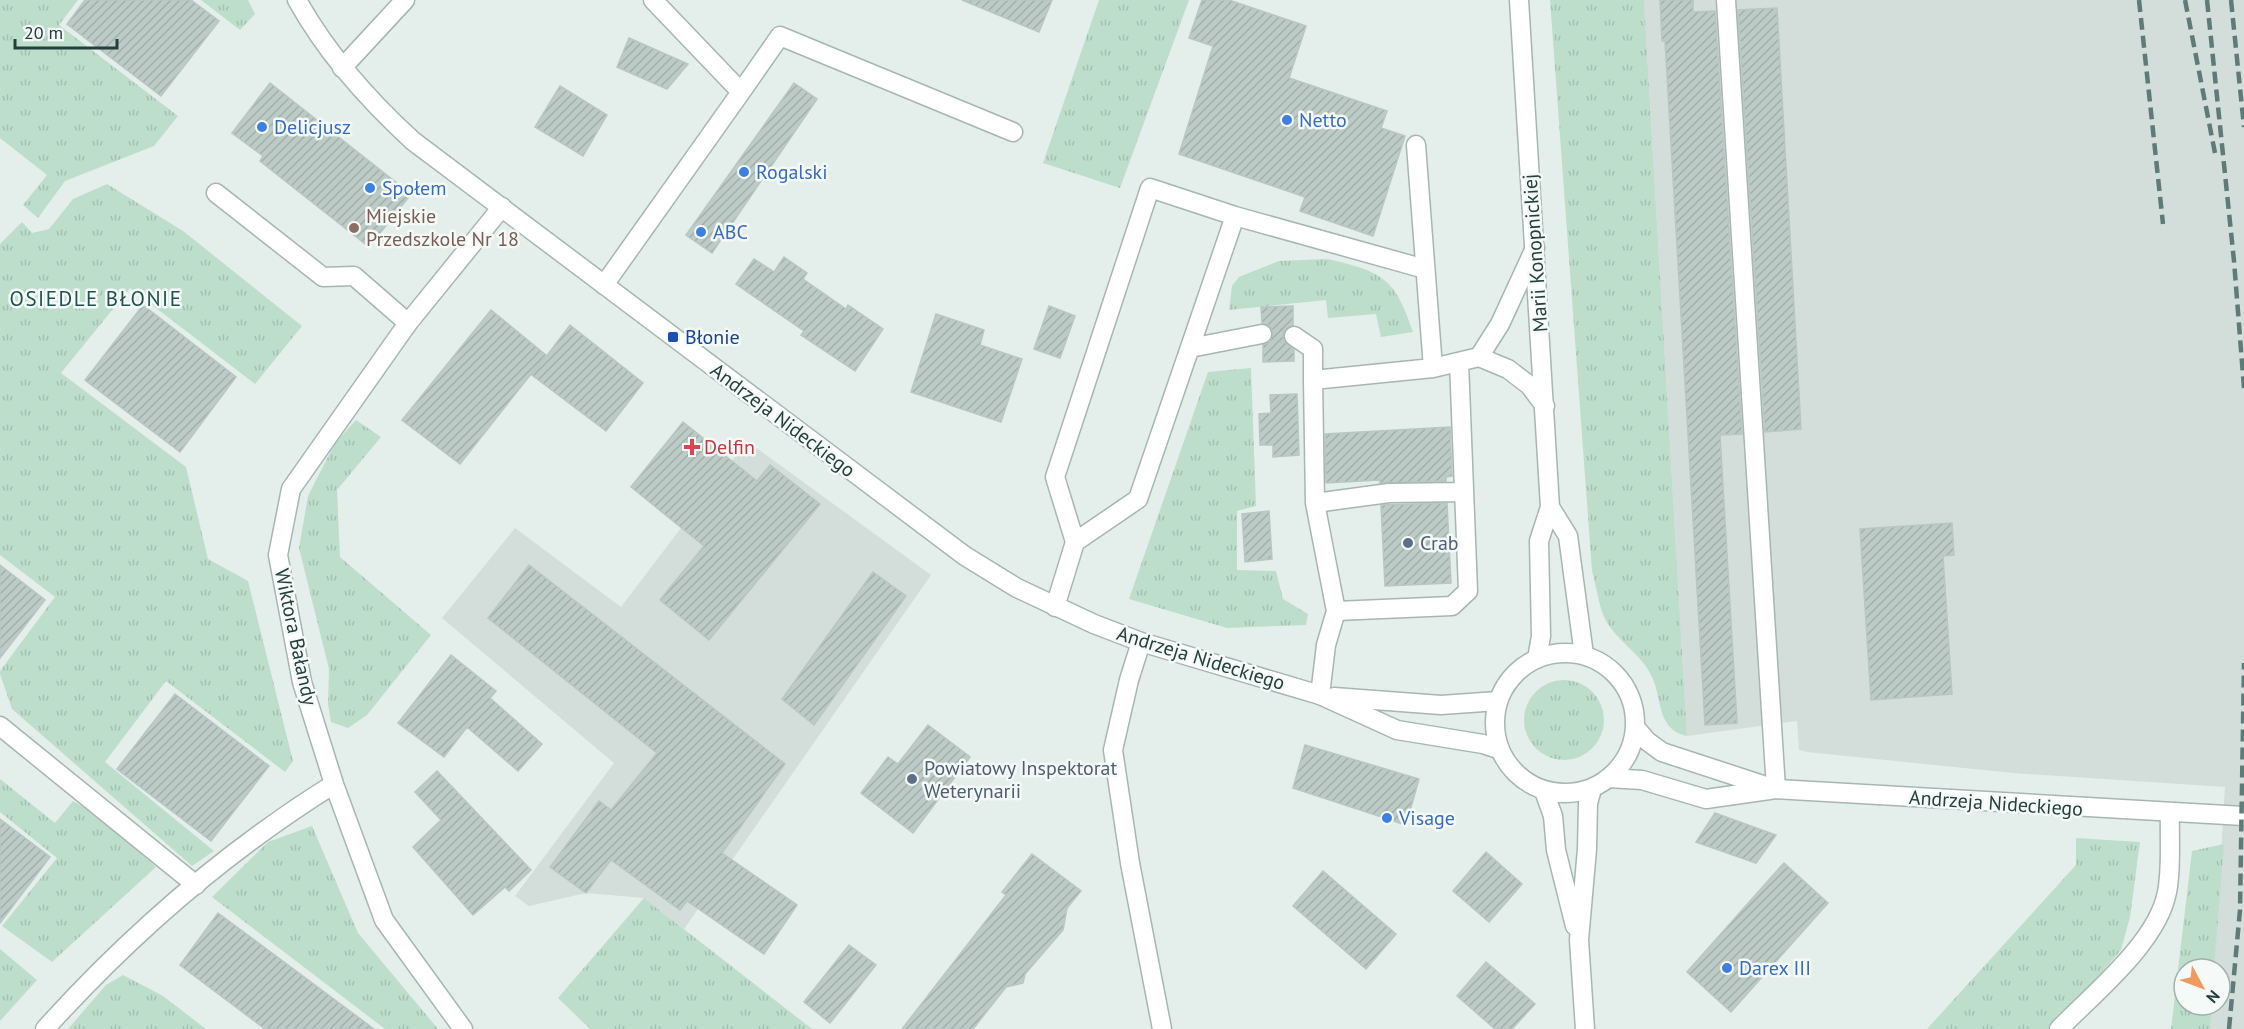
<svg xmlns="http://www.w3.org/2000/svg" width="2244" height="1029" font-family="'PT Sans',sans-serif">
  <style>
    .built { fill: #d3deda }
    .grass { fill: url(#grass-tufts) }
    .building { fill: url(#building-hatch); stroke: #b7c7c3; stroke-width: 1.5 }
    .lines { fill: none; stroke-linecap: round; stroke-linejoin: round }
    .service-casing { stroke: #a7b6b3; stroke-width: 21 }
    .minor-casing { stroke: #a7b6b3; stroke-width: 21 }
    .tertiary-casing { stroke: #a7b6b3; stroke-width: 21 }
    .service { stroke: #fff; stroke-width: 18 }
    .minor { stroke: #fff; stroke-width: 18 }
    .tertiary { stroke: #fff; stroke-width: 18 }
    .rail { stroke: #5e7b77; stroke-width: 4.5; stroke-dasharray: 12 6; stroke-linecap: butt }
    .shop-dot { fill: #3f7fe0; stroke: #f5faf8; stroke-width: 2 }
    .education-dot { fill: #8d6e63; stroke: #f5faf8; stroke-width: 2 }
    .transit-dot { fill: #1a4fb4; stroke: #f5faf8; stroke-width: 2 }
    .health-dot { fill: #e0444e; stroke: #f5faf8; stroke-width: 2 }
    .service-dot { fill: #5c6f8a; stroke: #f5faf8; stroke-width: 2 }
    .labels { text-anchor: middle; stroke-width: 5; stroke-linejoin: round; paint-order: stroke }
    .shop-label { font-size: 20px; fill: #366cbe; stroke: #f5faf8; text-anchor: start }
    .education-label { font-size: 20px; fill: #785e54; stroke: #f5faf8; text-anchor: start }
    .street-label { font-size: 20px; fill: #243f3c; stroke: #f5faf8 }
    .transit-label { font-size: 20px; fill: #164399; stroke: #f5faf8; text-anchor: start }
    .health-label { font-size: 20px; fill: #be3a42; stroke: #f5faf8; text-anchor: start }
    .service-label { font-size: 20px; fill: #4e5e75; stroke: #f5faf8; text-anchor: start }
    .neighbourhood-label { font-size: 21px; letter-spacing: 1.5px; fill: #20524d; stroke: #f5faf8 }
  </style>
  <defs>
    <pattern id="grass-tufts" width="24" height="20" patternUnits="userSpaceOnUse" patternTransform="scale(1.5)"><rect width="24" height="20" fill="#bedecc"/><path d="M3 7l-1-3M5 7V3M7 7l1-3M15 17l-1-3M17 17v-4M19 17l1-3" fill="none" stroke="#a3c0b0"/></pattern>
    <pattern id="building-hatch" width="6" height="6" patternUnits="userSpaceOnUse" patternTransform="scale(1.5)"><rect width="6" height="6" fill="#bdcbc7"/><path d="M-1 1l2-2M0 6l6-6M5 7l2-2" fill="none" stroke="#a2afac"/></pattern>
  </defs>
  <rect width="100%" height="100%" fill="#e4eeeb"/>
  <path class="built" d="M1644,0H2244V1029H2210L2212,1005H2220V969H2214L2225,787L2013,773L1807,752L1799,750L1797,721L1687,736Z
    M747,441L931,575L684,929L644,898L586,893L529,906L515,896L614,763L442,618L515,528L621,607Z"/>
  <path class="grass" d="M0,0H78L59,25L178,116L154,146L65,181L38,218L23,205L47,175L0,138Z
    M201,0H248L255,14L240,30Z
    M1099,0H1189L1120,188L1043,163Z
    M1550,0H1644L1687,736C1656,729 1663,700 1652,677C1643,656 1620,643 1608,624C1599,611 1597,587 1592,571Z
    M107,184L183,231L302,326L255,384L130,288L61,373L186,467L208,559L248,581L293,761L285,772L166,681L105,762L214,851L192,866L12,709L0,674V671L55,597L0,555V244L22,222L32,233L49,229L73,199Z
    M1328,259C1383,272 1395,278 1413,332L1381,337L1376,314L1328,318L1326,300L1229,310L1232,286L1239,277L1279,261Z
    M1251,368L1256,506L1237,511V570L1276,571L1283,599L1308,614L1306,625L1227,628L1129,599L1208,372Z
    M356,420L381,437L337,490L340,557L431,635L367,715L348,728L331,722L328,704L329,669L299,548L308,496L335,443Z
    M1524 720a40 40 0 1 1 80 0a40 40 0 1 1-80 0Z
    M0,779L55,823L73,801L99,816L156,867L52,962L2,926L57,858L0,812Z
    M312,826L358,933L438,1029H385L212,897L268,842Z
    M2076,838L2140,842L2130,917L2121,950L2053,1029H1927L2076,865Z
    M2224,844L2214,969H2184V1005H2212L2210,1029H2171L2192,851Z
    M644,898L812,1029H590L558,998Z
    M0,949L37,980L0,1021Z
    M123,975L163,996L206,1029H68L106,985Z"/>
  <path class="building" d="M85,0H191L219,21L161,96L67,24Z
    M962,0H1052L1039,32Z
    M1202,0H1229L1306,26L1289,78L1387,111L1381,128L1405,136L1373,236L1300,211L1305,197L1179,154L1213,46L1189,38Z
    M1660,0H1693V12L1715,11L1742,434L1720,435L1737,723L1705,725L1665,41H1662Z
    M1777,8L1801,429L1765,432L1738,10Z
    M629,38L688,64L667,89L617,67Z
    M270,83L411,194L369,247L260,161L263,156L232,133Z
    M794,83L817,99L712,253L686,235Z
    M560,86L607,115L583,156L535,127Z
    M784,257L807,273L803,279L846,309L848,305L883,329L855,371L801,335L804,331L736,284L754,259L774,272Z
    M143,305L236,377L180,452L85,380Z
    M1049,306L1075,316L1060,358L1034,349Z
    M1293,306V325L1285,329L1283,336L1284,341L1294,350V361L1263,362V345L1270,342L1273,332L1270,326L1262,323L1261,307Z
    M491,310L546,355L460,464L402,420Z
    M936,314L984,330L980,345L1022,359L1001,422L911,392Z
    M570,325L643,383L606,431L532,375Z
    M1297,394L1299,455L1273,457V445H1260L1259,414L1271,413L1270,395Z
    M683,422L757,481L770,465L820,504L709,640L660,600L704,546L631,487Z
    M1450,427L1452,476L1446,477V481L1380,483V480L1326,483L1325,434Z
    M1447,503L1451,583L1385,586L1381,505Z
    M1269,511L1272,559L1245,562L1242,514Z
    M1952,523L1954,555L1943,556L1952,694L1871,700L1860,529Z
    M0,565L45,600L0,658Z
    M529,565L785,764L722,853L797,905L764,954L687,901L680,910L611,860L586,893L550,867L599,801L611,810L657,753L488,618Z
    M873,572L906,596L814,725L782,699Z
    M451,655L496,691L490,698L542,744L518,771L467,727L444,757L398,723Z
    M175,694L269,766L211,841L117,769Z
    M928,725L970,757L913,833L861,793L888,757L898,764Z
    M1305,745L1419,779L1406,825L1293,788Z
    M437,771L531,870L509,891L505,887L473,915L413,847L441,820L415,792Z
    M1715,813L1776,835L1756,863L1696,842Z
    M0,819L50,857L0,923Z
    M1486,852L1522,884L1489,922L1453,891Z
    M1032,854L1081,891L1067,908L1063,930L1025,974L1023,983L1006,987L973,1029H902L1006,895L1002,892Z
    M1784,863L1828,903L1731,1012L1687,972Z
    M1323,871L1396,934L1366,969L1293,906Z
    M218,913L374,1029H265L180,965Z
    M849,945L876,965L830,1023L804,1002Z
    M1486,962L1535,1004L1512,1029H1495L1457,996Z"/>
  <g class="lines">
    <g class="service-casing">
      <path id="service" d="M1726,0L1776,789
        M342,68L405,0
        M741,92L780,36L1013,132
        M1416,145L1433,368
        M216,193L323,277L354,276L408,323
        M604,285L741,92L653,0
        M1294,336L1313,349V380
        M1190,348L1262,334
        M1479,357L1500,324L1535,248
        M1315,503L1389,493L1464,492
        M1075,542L1055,477L1150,188L1235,216
        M1055,607L1075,542L1138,499L1235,216L1425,269
        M1336,611L1452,606L1468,591L1459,362
        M1320,695L1326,645L1336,611L1315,503L1313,380L1433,368L1479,357L1508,369L1529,385L1545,406
        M0,726L196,885
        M2059,1029C2093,994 2158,942 2167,892C2172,867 2169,839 2170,814"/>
    </g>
    <g class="minor-casing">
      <path id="minor" d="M1141,642L1129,680L1113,750L1130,863L1162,1029
        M45,1029C129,936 228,850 334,784
        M463,1029L384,920L334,784L302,682L278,555L291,489L408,323L502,207"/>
    </g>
    <g class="tertiary-casing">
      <path id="tertiary" d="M297,0C327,54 367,99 413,141L965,556L1017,588L1094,624L1141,642L1320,695L1397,730L1483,744L1498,749
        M1519,0L1550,507L1539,541L1541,636L1537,659
        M1550,507L1568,536L1584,655
        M1495 723a70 70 0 1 1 140 0a70 70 0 1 1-140 0Z
        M1334,697L1441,705L1498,701
        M1635,727L1647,741L1662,752L1772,788
        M1608,778L1642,780L1706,799L1776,789L2244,816
        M1544,791L1553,816L1556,850L1575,926
        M1585,1029L1579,940L1587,849L1588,803L1592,789"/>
    </g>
    <use href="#service" class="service"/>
    <use href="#minor" class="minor"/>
    <use href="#tertiary" class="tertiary"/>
    <path class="rail" d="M2139,0L2163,224
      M2185,0L2215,153
      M2207,0L2234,261L2244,388
      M2231,0L2244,127
      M2229,1029L2240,910L2244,663"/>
  </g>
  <g class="shop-dot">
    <circle cx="1287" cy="120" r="6"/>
    <circle cx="262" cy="127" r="6"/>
    <circle cx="744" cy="172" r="6"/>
    <circle cx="370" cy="188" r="6"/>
    <circle cx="701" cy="232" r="6"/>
    <circle cx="1387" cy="818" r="6"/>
    <circle cx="1727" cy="968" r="6"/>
  </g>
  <circle class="education-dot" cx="354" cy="228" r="6"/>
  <rect class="transit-dot" x="667" y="331" width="12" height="12" rx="3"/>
  <path class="health-dot" d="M689 438h6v6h6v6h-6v6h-6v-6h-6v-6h6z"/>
  <g class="service-dot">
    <circle cx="1408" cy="543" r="6"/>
    <circle cx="912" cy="779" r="6"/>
  </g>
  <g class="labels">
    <g class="shop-label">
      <text x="1299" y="127">Netto</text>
      <text x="274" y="134">Delicjusz</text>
      <text x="756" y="179">Rogalski</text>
      <text x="382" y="195">Społem</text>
      <text x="713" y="239">ABC</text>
      <text x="1399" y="825">Visage</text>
      <text x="1739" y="975">Darex III</text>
    </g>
    <g class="education-label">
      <text x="366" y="223">Miejskie<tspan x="366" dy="23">Przedszkole Nr 18</tspan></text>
    </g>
    <g class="street-label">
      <text transform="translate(1535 253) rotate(-94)" y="7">Marii Konopnickiej</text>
      <text transform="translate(783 420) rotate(37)" y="7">Andrzeja Nideckiego</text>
      <text transform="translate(296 637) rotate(78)" y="7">Wiktora Bałandy</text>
      <text transform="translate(1201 658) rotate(17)" y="7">Andrzeja Nideckiego</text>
      <text transform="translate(1996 803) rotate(4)" y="7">Andrzeja Nideckiego</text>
    </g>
    <g class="transit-label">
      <text x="685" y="344">Błonie</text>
    </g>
    <g class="health-label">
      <text x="704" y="454">Delfin</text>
    </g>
    <g class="service-label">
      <text x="1420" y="550">Crab</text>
      <text x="924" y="775">Powiatowy Inspektorat<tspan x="924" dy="23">Weterynarii</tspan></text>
    </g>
    <g class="neighbourhood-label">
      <text x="96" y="306">OSIEDLE BŁONIE</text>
    </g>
  </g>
  <g transform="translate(2202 987) rotate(131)"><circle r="28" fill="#f5faf8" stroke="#a1afad" stroke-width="1.5"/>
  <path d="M0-4.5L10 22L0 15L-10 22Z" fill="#f09a60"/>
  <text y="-9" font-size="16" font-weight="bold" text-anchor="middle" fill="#243f3c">N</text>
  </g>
  <path d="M15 39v9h102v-9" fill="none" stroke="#243f3c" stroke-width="3"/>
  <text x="24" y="39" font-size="18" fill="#243f3c" stroke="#f5faf8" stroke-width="4.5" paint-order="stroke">20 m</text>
</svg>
